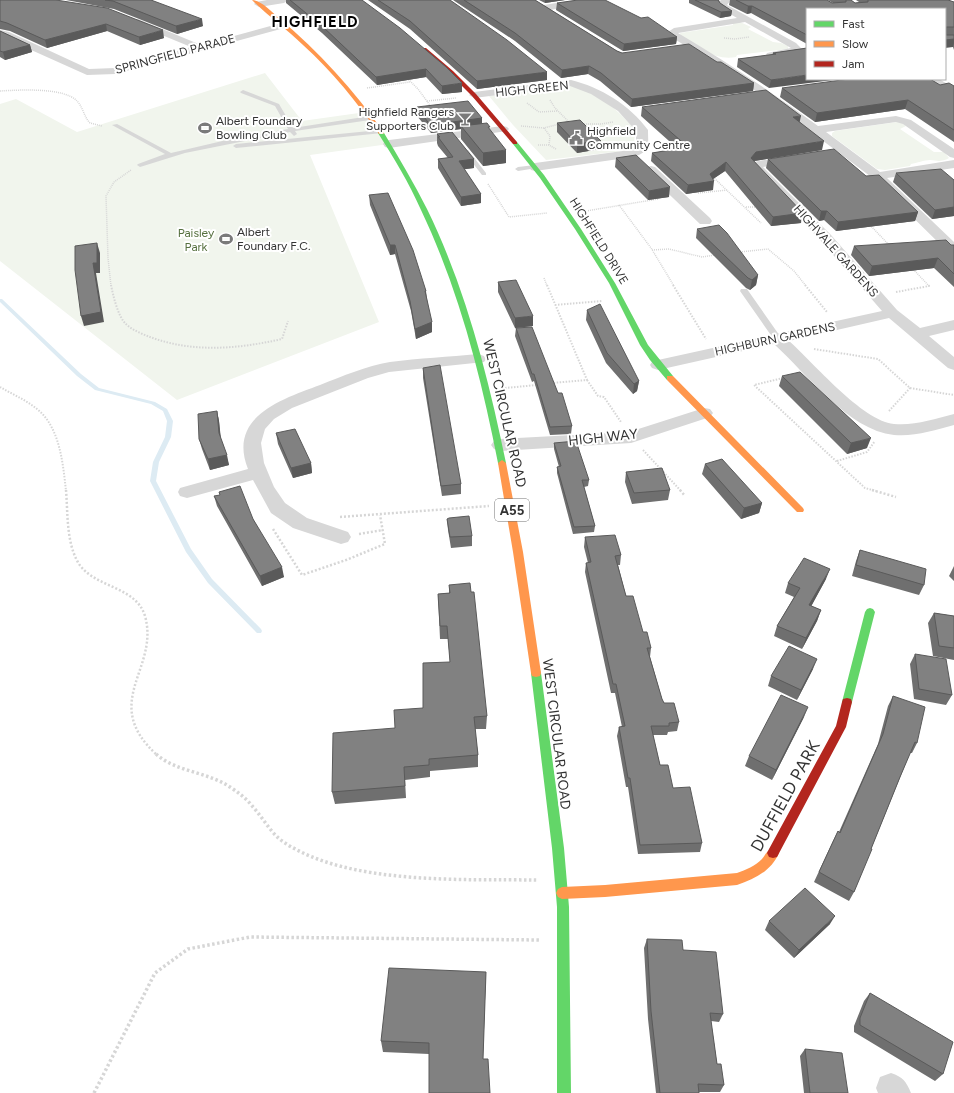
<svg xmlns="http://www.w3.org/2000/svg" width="954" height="1093" font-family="Figtree,sans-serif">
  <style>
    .green { fill: #f1f5ed }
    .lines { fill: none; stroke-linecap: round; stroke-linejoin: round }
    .stream { fill: #ddebf3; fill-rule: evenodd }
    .path-far3 { stroke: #d6d6d6; stroke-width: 1.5; stroke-dasharray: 1 1; stroke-linecap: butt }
    .path-far2 { stroke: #d6d6d6; stroke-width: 2; stroke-dasharray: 1.5 1.5; stroke-linecap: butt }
    .path-far1 { stroke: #d6d6d6; stroke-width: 2.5; stroke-dasharray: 2 2; stroke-linecap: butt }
    .path { stroke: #d6d6d6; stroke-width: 3.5; stroke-dasharray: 2.5 2.5; stroke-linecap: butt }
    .lane { fill: #d7d7d7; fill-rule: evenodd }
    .street { fill: #d7d7d7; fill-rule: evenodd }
    .fast { fill: #63d668; fill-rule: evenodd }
    .slow { fill: #ff974d; fill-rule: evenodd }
    .jam { fill: #b3261e; fill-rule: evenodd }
    .wall { fill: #6f6f6f }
    .shaded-wall { fill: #5a5a5a }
    .building { fill: #818181; stroke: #5a5a5a }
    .labels { text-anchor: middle; stroke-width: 4; stroke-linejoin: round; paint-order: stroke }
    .far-street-label { font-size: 12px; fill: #333; stroke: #fff }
    .far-poi-label { font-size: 12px; fill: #333; stroke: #fff; text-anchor: start }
    .far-park-label { font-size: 12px; fill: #56703f; stroke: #fff }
    .shield { fill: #fff; stroke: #707070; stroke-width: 1 }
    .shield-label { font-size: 13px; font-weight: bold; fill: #333 }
    .street-label { font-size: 14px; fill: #333; stroke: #fff }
    .far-district-label { font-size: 15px; font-weight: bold; letter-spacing: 1px; fill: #000; stroke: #fff }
    .near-street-label { font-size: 17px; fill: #333; stroke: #fff }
  </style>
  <rect width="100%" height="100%" fill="#fff"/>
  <path class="green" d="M740,22L751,27L748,29L773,42L781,43L788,46V49L737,55L736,57C715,61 699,47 681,36L680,33L733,25V23Z
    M265,73L302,121L366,112L389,144L310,155L379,322L177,400L0,261V104L16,99L77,132Z
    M569,85C598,94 615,106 635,130L634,147L623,151L546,160L513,125L489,96Z
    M897,122L902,123L906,126L900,129L934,152H944L949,158C942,162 938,161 930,160C924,160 917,163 911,164L910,166L885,170L877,169L832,136V133L835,131Z"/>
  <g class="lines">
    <path class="stream" d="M0,299H2L81,374L99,388L155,402L167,409L173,421L171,437L159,462L156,481L191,549L212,579L261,629L262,631L261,633H257L208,583L186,552L150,481L153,462L165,437L167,421L163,411L151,404L95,390L77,376L0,302Z"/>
    <path class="path-far3" d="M724,38L735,39L749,37
      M407,78L418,89L432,108
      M367,88L410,82
      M0,91C18,90 64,87 77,101C83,107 84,117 90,123L102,126
      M550,100L555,108L570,123
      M427,101L456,98
      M527,103L539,112L558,111
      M582,124H601L613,122
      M521,126L544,128
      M538,145H549
      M556,149L549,145L550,136L544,128L559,124
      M713,177L761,223
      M488,184L509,217L547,213
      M698,193L728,190
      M619,205L651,248L674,286
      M746,207H758
      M586,211L658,199
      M870,225L890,246
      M652,250L669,249L702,257L715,255
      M740,252L768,249L794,271L806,286
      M912,268L929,286
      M544,278L547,286
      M111,286L108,258L106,196L114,182L131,170"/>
    <path class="path-far2" d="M111,285C113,295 118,317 126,324C132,330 142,334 150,337C193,353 238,349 282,339L288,321
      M547,285L587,380L552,383
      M673,285L706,339
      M805,285L827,312
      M896,292L929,286L928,285
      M555,305L602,301
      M814,349L878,359L910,388L954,395
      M783,378L754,385L865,488L876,491
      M587,380L598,396L604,397L621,422
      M0,387C12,394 26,400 37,409C60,427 63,464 66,491
      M505,388L537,385
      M889,411L910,388
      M643,450L681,491
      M837,461L867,452L875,441"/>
    <path class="path-far1" d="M66,490C68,514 66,543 79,564C95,588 136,586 145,616C160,669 99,702 157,755
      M680,490L685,496
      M872,490L896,497
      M340,517L489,506
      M273,529L302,575L346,560L385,544L380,515
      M359,534L383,530"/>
    <path class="path" d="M156,754C176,772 208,772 230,787C239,793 247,799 253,807C264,819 271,834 285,843C350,885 461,879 537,880
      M94,1093L155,973L188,949L250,937L539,940"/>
    <path class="lane" d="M243,90L279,104L293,128L370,116L373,118L370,120L295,131L297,134L294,136L290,132L185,153L140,167L137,165L138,164L165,154L112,125L117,124L171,153L231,139L288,129L275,106L241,93L240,92Z
      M380,130L383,132L382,133L236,148L233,146L236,144Z
      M464,150H468L486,173V175H482L464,152Z
      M535,165L538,167L537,168L518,171L515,169L518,167Z
      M741,289H747L782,339L781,341H775L740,291Z"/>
    <path class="street" d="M267,0H288L284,3L259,7L254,4L256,2Z
      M574,0H593L589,3L544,11L539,8L544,5Z
      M721,0H731L727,5L796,43L802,49C796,56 776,59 767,57L766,55L767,53L791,48L745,22L678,33C727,62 773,93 818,126L896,116L911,120L954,149V158L950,157L903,124L896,122L826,132L880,172L954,160V168L887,178L954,242V254L949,253L874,179L763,96L717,65L671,37L668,32L674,28L737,18L720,8L718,3Z
      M138,19L201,45L285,22L290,25L288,27L115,74L87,75L0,36V30L9,32L89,69L115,68L191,47L135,24L133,22Z
      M926,79H939L954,88V95Z
      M571,80C600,87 630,105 648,130C648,145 651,152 633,157L535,171L531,170L529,167L531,164L535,163L630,150L636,146V131L618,111L591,94L570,86L474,98L469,95L474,92Z
      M503,126L507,127L509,129L507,131L389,148L385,147L383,144L385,141L389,140Z
      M794,154L798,155L800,158L798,161L763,167L831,235L897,310L920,328L954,320V330L929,336L954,357V370L948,368L889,318L789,341C813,362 862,421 894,424C914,426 934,419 954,414V425C935,430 914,437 894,435C848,430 807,374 774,344L658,370L652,368L650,365L652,362L658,360L882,311L821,241L751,168L754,162Z
      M651,166L655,167L710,218L712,221L710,224H700L647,173L645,170L647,167Z
      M478,354L484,356L486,359L484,362L389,372L368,378L292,408L274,419L265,429L261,443L264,463L274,487L285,503L307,518L348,532L351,537L348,542L341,544L293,528L271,513L253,480L187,498L180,496L178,492L180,488L248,469C227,416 283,399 320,385C343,376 366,366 390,362C419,358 449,357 478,354Z
      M704,408L710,409L713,413L710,417L631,443L500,451L494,449L491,445L494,441L500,439L629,432Z
      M891,1073C903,1077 906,1081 911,1093H878L876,1088L880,1077Z"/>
    <path class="fast" d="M379,132L384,133C399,158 414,183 427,209C466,289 488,376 506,463L505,465H499L498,463C481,376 459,290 421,210C409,183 394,158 378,133Z
      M513,142H517L544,175L581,229L615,283L648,345L673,376V380H667L650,360L640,345L609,283L575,229L540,178L513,144Z
      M870,608L873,609L875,612L852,702L851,705L847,706L843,705L842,702L865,612L867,609Z
      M536,669L540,670L541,673L564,848L569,907L571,1093H557V907L552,848L531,673L532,670Z"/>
    <path class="slow" d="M252,0C261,0 272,12 279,18C319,52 354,90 384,133L383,134H379C357,102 332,71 303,45C287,29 268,16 252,0Z
      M667,376H673L803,508L804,510L803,512H797L667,380Z
      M502,460L506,463L523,552L541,673L540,676L536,677L532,676L531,673L513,552L498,463Z
      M773,848L777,849L779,853C771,871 755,879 737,885L605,897L562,899L558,897L556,893L558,889L562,887L605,885L737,873C746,870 755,866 762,859C766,854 767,850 773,848Z"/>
    <path class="jam" d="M422,48H426L453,71L476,94L517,142V144H513L472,96L449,73L422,50Z
      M847,698L851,699L852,702L846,727L777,857L773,858L769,857L767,853L769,849L836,726L842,702L843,699Z"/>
  </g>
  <path class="wall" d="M0,0H56L164,38L140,45L107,31L47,48L10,31L0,29Z
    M66,0H151L203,26L177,34L114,9Z
    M286,0H362L462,92L442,94L426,77L377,85L322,33L286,3Z
    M368,0H450L547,80L477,89L410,29Z
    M453,0H535L617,51L622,53L717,62L754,83L753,91L631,107L600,81L588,74L561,78L515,41Z
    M539,0H565L545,3Z
    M689,0H719L720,3L732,11L731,16L720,18L689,3Z
    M730,0H827L832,3H833L828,0H851L855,3L859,2L856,0H948L954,2V50L953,47L807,9V44L751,13L747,14L729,5Z
    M557,3L641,18L677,37L676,44L623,51L556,10Z
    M0,31L30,45L32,52L5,60L0,57Z
    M807,48L769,88L737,67L738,59L772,55L773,53Z
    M940,85L954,86V142L905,109L815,122L780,97L782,88Z
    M417,107L482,118V123L490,130L506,163L483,166L461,139V129L431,133L417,116Z
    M642,107L800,122L822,150L754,161L801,223L771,226L725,171L713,179V190L686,194L651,161L652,153L678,149L641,116Z
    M557,123L601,141L600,149L577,153L557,132Z
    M437,134L474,159V168L464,169L481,194V203L461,206L438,168V159L448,158L438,146L437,143Z
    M616,158L669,197L648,200L615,167Z
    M768,159L866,176L918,212L915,221L836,231L824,220L819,221L766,168Z
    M896,173L954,180V216L932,219L893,182Z
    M369,195L426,291L427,299L432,332L416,339L411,311L395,254L390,255L370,205Z
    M697,229L758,275L756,285L750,290L746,288L696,238Z
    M951,245H954V287L934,268L869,276L851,255L854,246Z
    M498,282L533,326L515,328L498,292Z
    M587,310L639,381L637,391L633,394L606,363L586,320Z
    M516,328L558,393L572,426L571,434L550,435L534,381L532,382L515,336Z
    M423,368L461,484V494L442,496L423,378Z
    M782,376L867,448L847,454L779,386Z
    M217,411L219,421L221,439L229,465L210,470L202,449L199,439Z
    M276,433L311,463L312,473L293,478L278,444Z
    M554,443L589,480L588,486L584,487L595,526L594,532L573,534L557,473V467H559L554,449Z
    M705,464L762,503L759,513L741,519L702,474Z
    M626,472L670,490L668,500L632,504L625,482Z
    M214,496L253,519L284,577L262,586L217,506Z
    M447,519L472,536V546L451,548L448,530Z
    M585,537L621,555L620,565H618L626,596L643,632L651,648L650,657L662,699L664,703L679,722L677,731L668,732L667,735H653L660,765L702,843L700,852L638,854L628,787H626L617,736L619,727H622L615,693H611L585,572L586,563H588L584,547Z
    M860,550L924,585L919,595L852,576L856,561Z
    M954,566V581L949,576Z
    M826,579L811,606L821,610L817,621L802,649L774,636L777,626L794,597L785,593L788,583Z
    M449,585L487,716L486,729H475L478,755V767L430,771V777L405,780L406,798L335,804L332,792L395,728L423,708L450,662L448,639H440L438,594L449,593Z
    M934,613L954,616V660L933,656L928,623Z
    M915,654L952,695L946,705L914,699L910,664Z
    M813,669L797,700L768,686L771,676Z
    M893,696L917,743L912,753H910L871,849L854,892L849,901L814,882L833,841L838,831L839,832L878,744L888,706Z
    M804,717L772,780L745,766L749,756Z
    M769,921L830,924L794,958L765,930Z
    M647,939L683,950L723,1014L719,1022L711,1021L717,1064L724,1085L720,1092H699V1093H656L648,1019L644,948Z
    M486,972L483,1059L490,1093L429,1054L383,1052L381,1041Z
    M870,993L943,1074L935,1081L854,1032V1026L864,1001Z
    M805,1049L848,1093H804L800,1056Z"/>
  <path class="shaded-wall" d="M545,0H565L545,3Z
    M748,6H752L751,13L747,14Z
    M732,11L731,16L720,18L721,12Z
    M202,19L203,26L177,34L176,26Z
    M106,24L107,31L47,48L45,40Z
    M163,30L164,38L140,45L139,37Z
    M677,37L676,44L623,51L624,44Z
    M954,39V43L953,47L945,48V40Z
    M30,45L32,52L5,60L3,52Z
    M589,66L588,74L561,78L562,70Z
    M426,69V77L377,85L376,77Z
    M547,72V80L477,89V81Z
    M807,75V79H841L769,88L771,80Z
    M462,83V92L442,94V86Z
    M754,83L753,91L631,107L632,99Z
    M908,100L905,109L815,122L817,113Z
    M801,116L799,125L793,117Z
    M482,118V126H461V129L431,133L430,125Z
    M601,141L600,149L577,153V144Z
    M824,141L822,150L754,161L751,158L756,152Z
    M506,150V163L483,166V153Z
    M474,159V168L459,170V161Z
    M726,162L725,171L710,181H714L713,190L686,194L688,185L710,174Z
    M670,187L669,197L648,200L649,191Z
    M481,194V203L461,206V197Z
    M954,207V216L932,219L935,210Z
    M821,211H827L824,220L819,221Z
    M918,212L915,221L836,231L838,222Z
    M803,213L801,223L771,226L773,217Z
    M97,243L100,253V273H96L104,322L84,326L81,316L93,263Z
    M390,245H395V254L390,255Z
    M938,258L934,268L869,276L872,266Z
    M758,275L756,285L750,290L752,280Z
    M533,316V326L515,328V318Z
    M432,322V332L416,339L415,329Z
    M639,381L637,391L633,394L634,384Z
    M217,411L219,421L221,443L219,433Z
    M871,438L867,448L847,454L851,443Z
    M227,455L229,465L210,470L208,459Z
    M311,463L312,473L293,478L291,468Z
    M762,503L759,513L741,519L744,508Z
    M282,567L284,577L262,586L260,576Z
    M830,569L826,579L806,616L809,605Z
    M821,610L817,621L802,649L806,638Z
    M817,659L813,669L797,700L801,690Z
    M808,707L804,717L772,780L776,770Z
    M835,916L830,924L794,958L799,950Z"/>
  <path class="building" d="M0,0H56L107,8L163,30L139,37L106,24L45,40L7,23L0,21Z
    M105,0H151L202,19L176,26L113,1Z
    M290,0H362L400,28L446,67L462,83L442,86L426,69L376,77L322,26Z
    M378,0H450L507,40L547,72L477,81L410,21Z
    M464,0H535L617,51L622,53L689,44L717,62H721L754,83L632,99L601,73L589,66L562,70L515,33Z
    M578,0H605L641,18L648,17L677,37L624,44L557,3Z
    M695,0H718L720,3L732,11L721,12Z
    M736,0H827L832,3L846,2V0H851L855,3L868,2V0H948L954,2V27H946V35H954V39L945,40V9H807V35L752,6H748Z
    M0,31L30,45L3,52L0,51Z
    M807,48V75L771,80L738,59L776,54L773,53Z
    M849,79H930L940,85L949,83L954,86V130L908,100L817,113L782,88Z
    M766,90L801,116L793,117L824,141L756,152L751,158L803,213L773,217L726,162L710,174L714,181L688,185L652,153L688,147L642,107Z
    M468,101L482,118L430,125L417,107Z
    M580,120L601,141L577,144L557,123Z
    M487,123L490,127H488L506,150L483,153L461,126Z
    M452,132L474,159L459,161L481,194L461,197L438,159L453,157L438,137H440L437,134Z
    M834,149L866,176L879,175L918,212L838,222L827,211H821L768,159Z
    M636,155L670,187L649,191L616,158Z
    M941,169L954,180V207L935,210L896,173Z
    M388,193L413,250L426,291H425L432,322L415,329L410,301L395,245H390L369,195Z
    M719,225L727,233L758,275L752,280L748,278L697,229Z
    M946,240L951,245H954V274L938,258L872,266L854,246Z
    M97,243V263H93L101,312L81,316L75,270V246Z
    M516,280L533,316L515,318L498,282Z
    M600,304L639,381L634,384L607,353L587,310Z
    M532,327L558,393H562L572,426L550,427L534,374H532L516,328Z
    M440,365L461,484L441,486L423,368Z
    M800,372L871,438L851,443L782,376Z
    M217,411L219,433L227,455L208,459L199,439L198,414Z
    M295,429L311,463L291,468L276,433Z
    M576,441L589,480H582L595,526L574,527L557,467L561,466L554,443Z
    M722,459L762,503L744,508L705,464Z
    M662,468L670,490L634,493L626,472Z
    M240,486L253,519L282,567L260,576L214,496L220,495L219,492Z
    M469,516L472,536L450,537L447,519L449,518Z
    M615,535L621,555L615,556L626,596H633L643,632H647L651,648H647L662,699L664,703H674L679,722L669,723V726H651L660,765H668L673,788L690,787L702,843L640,845L630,778H628L619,727L625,726L616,684H613L586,563L591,562L585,537Z
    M860,550L926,569L924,585L856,565Z
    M804,558L830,569L809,605L821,610L806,638L777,626L800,588L788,583Z
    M470,583L471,592H474L487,716L474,717L478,755L429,759V765L404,767L405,786L332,792L333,733L395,728L394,710L423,708V663L450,662L447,626H440L438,594L450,593L449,585Z
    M934,613L954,616V648L939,646Z
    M789,646L817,659L801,690L771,676Z
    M915,654L946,659L952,695L919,689Z
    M781,695L808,707L776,770L749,756Z
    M893,696L925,707L917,743L915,742L900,777L871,849H872L854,892L819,872L838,831L840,833L883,734Z
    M805,888L835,916L799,950L769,921Z
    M647,939L682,940L683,950L716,952L723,1014L710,1013L717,1064H721L724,1085L698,1084L699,1093H660L651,1011Z
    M389,968L486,972L483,1059H488L490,1093H429V1043L381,1041Z
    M870,993L953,1042L943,1074L860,1025V1018Z
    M805,1049L842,1053L848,1093H810Z"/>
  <defs>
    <g id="bar-bare" transform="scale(1.08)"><path d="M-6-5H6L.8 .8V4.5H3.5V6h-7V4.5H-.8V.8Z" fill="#7a7a7a" stroke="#fff" stroke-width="2.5" paint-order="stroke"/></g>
    <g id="stadium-bare" transform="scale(1.08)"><path d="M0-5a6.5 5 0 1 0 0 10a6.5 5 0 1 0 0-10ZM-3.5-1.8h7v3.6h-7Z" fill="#7a7a7a" stroke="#fff" stroke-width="2.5" paint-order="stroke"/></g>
    <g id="civic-bare" transform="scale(1.08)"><path d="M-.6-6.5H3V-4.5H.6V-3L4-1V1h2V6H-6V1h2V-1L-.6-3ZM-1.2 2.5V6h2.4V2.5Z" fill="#7a7a7a" stroke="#fff" stroke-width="2.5" paint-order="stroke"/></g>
  </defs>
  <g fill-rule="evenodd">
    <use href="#bar-bare" x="465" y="119"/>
    <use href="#stadium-bare" x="205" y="128"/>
    <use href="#civic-bare" x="576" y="138"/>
    <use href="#stadium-bare" x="226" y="239"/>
  </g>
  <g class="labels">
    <g class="far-street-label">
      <text transform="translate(175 54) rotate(-15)" y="4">SPRINGFIELD PARADE</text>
      <text transform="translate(532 89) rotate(-6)" y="4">HIGH GREEN</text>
      <text transform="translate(599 241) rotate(58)" y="4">HIGHFIELD DRIVE</text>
      <text transform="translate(836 251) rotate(48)" y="4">HIGHVALE GARDENS</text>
      <text transform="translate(775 339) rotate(-12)" y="4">HIGHBURN GARDENS</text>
    </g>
    <g class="far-poi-label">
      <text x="454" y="116" text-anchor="end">Highfield Rangers<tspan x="454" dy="14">Supporters Club</tspan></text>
      <text x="216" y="125">Albert Foundary<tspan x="216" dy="14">Bowling Club</tspan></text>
      <text x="587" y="135">Highfield<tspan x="587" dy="14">Community Centre</tspan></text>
      <text x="237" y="236">Albert<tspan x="237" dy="14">Foundary F.C.</tspan></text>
    </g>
    <g class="far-park-label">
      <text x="196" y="237">Paisley<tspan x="196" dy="14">Park</tspan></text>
    </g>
    <rect class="shield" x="495" y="499" width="34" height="22" rx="3"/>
    <g class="shield-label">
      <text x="512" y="515">A55</text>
    </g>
    <g class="street-label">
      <text transform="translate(505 413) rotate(77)" y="5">WEST CIRCULAR ROAD</text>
      <text transform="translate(603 437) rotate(-6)" y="5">HIGH WAY</text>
      <text transform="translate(557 734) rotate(83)" y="5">WEST CIRCULAR ROAD</text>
    </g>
    <g class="far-district-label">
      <text x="315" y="27">HIGHFIELD</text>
    </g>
    <g class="near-street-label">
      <text transform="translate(785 796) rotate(-61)" y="6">DUFFIELD PARK</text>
    </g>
  </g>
  <rect x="806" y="8" width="140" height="72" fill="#ffffff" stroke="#adadad"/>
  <rect x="814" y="21" width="20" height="6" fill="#63d668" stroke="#adadad"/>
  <text x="842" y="28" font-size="12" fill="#333333">Fast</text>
  <rect x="814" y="41" width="20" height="6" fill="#ff974d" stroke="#adadad"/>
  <text x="842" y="48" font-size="12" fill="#333333">Slow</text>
  <rect x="814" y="61" width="20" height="6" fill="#b3261e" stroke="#adadad"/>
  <text x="842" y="68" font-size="12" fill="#333333">Jam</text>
</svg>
